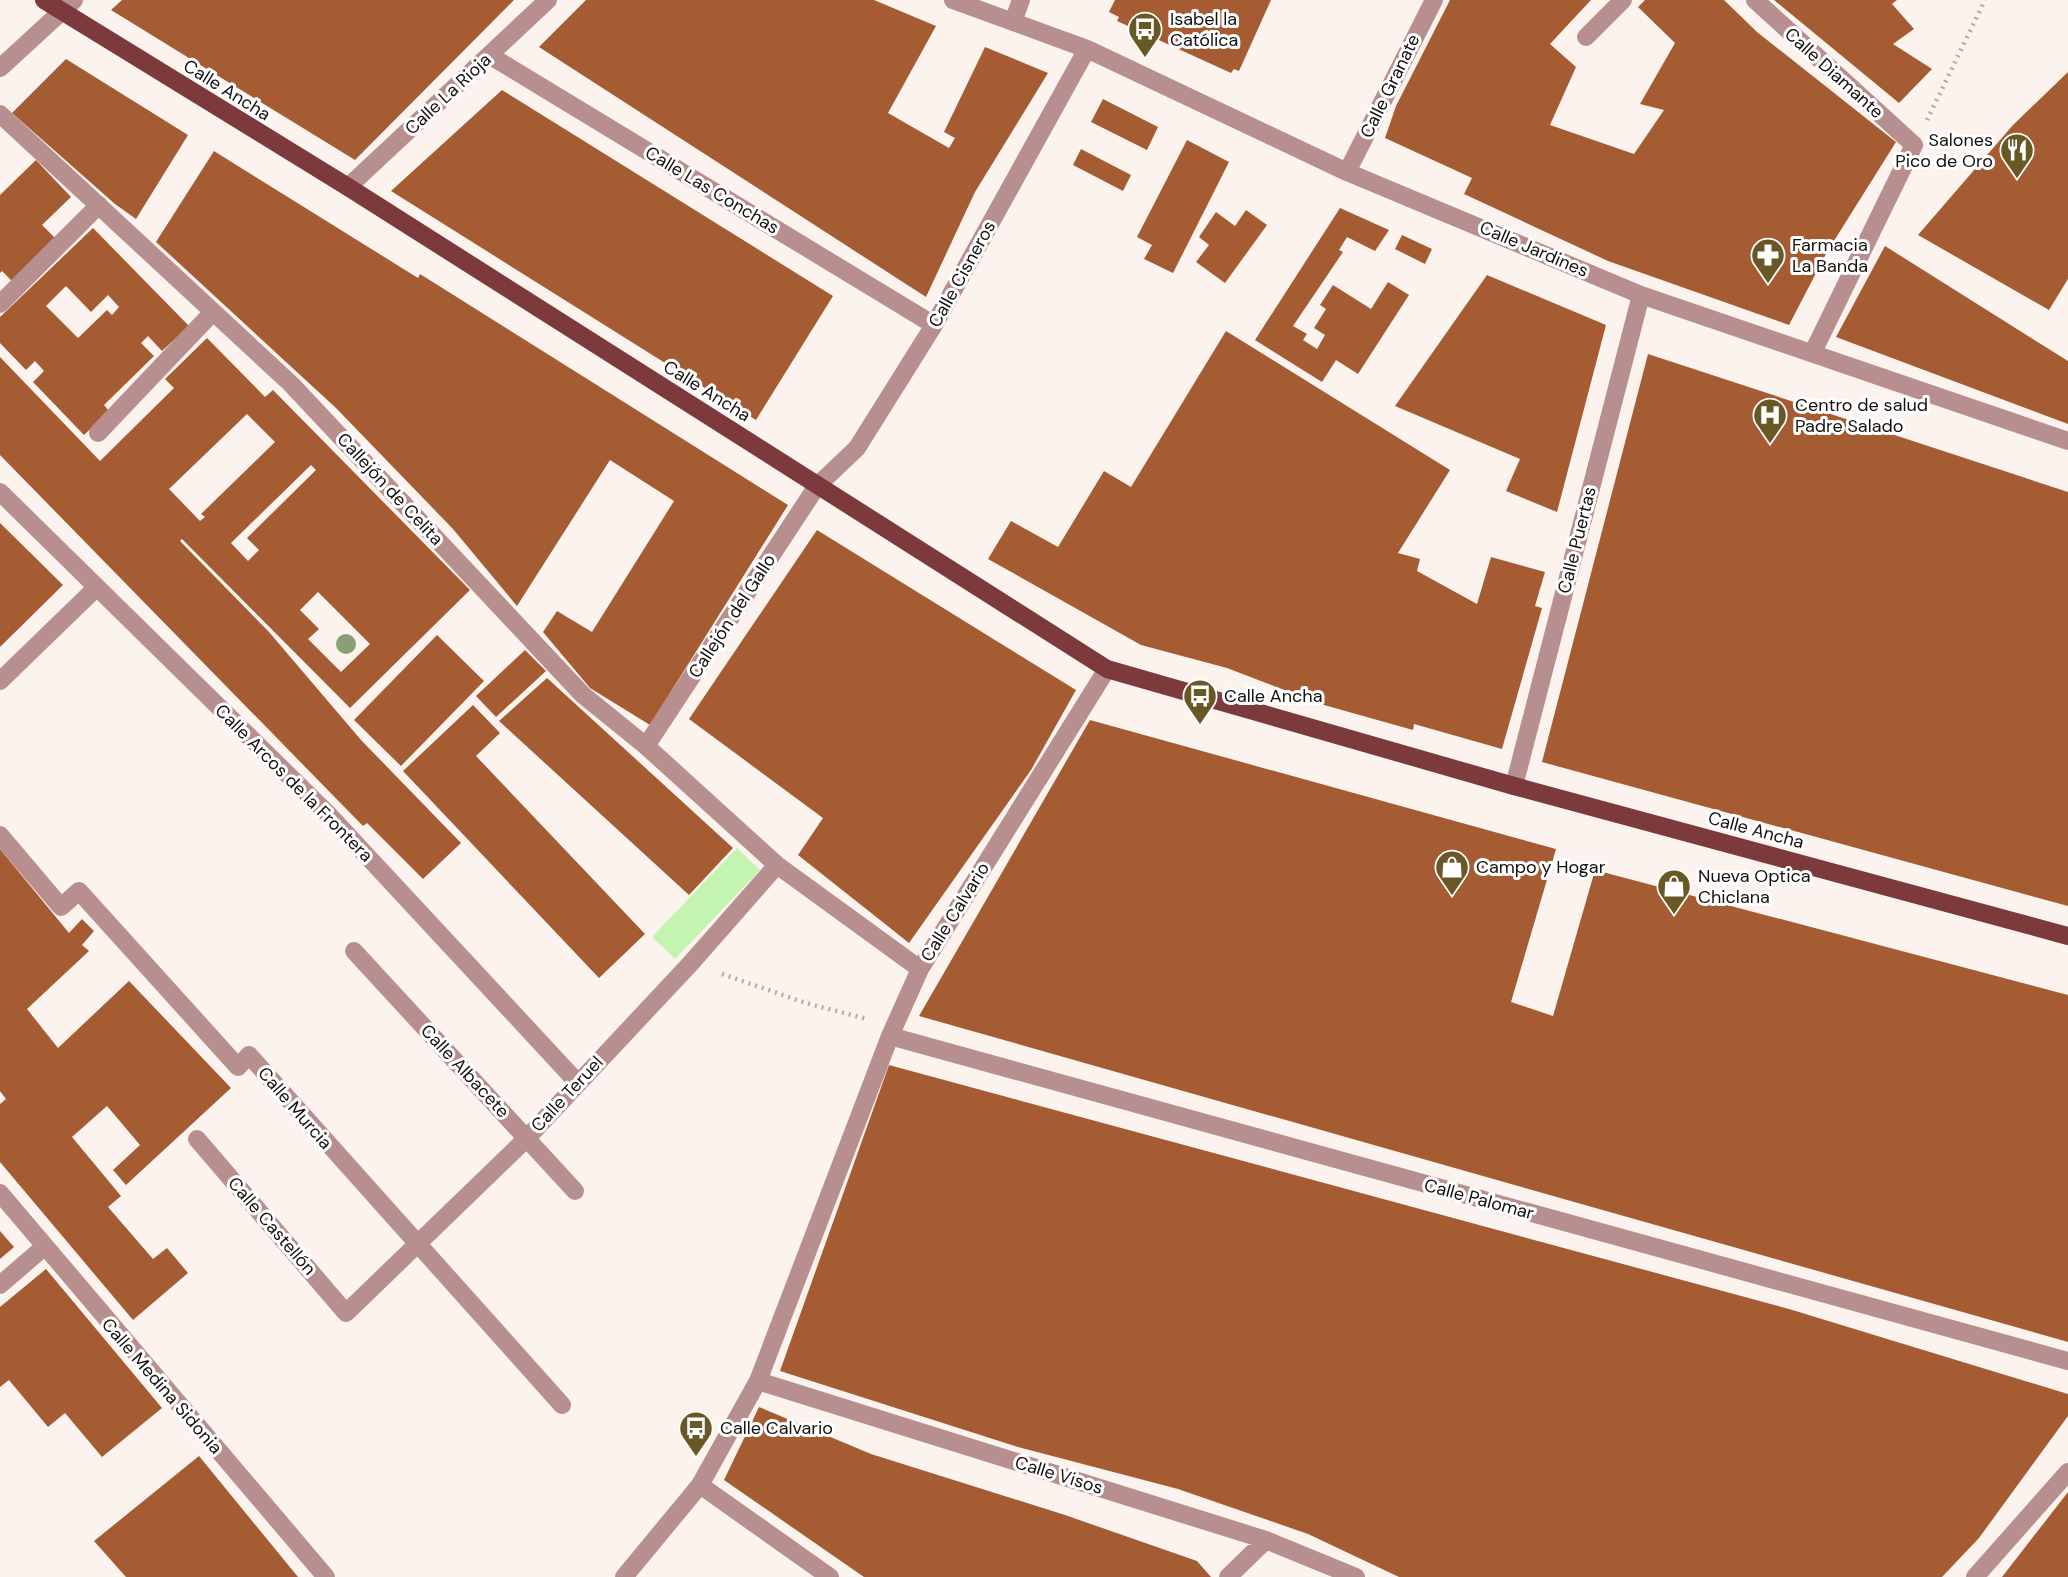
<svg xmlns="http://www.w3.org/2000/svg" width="2068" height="1577" font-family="'DM Sans',sans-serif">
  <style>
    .green { fill: #c4f5b0 }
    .building { fill: #a55c33; fill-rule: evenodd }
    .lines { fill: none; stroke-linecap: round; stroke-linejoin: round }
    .path { stroke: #b3aba8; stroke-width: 4.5; stroke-dasharray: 2 5; stroke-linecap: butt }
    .minor { stroke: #b78f8f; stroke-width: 18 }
    .major { stroke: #7d3a3d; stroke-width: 18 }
    .tree { fill: #8a9f75 }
    .labels { text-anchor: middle; stroke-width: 6; stroke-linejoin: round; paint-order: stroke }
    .poi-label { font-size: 18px; fill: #13100f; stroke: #fff; text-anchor: start }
    .street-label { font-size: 18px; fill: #13100f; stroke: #fff }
  </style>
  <rect width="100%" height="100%" fill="#fcf3ee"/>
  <path class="green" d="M737,848L760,870L675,959L652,937Z"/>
  <path class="building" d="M122,0H514L355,160L111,10Z
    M586,0H874L936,26L888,113L949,148L955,138L944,132L985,47L1048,73L975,192L926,297L539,47Z
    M1115,0H1271L1239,71L1234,69L1231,73L1117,21L1119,17L1109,12Z
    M1450,0H1591L1550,44L1576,67L1550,125L1634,154L1664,110L1640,104L1675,43L1638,7L1645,0H1724L1757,32L1896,142L1827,252L1789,325L1608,261L1464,194L1472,178L1385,138L1396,106Z
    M1774,0H1897L1892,4L1914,29L1893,44L1932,69L1899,103Z
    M66,59L188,135L136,219L115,204L12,113Z
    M2068,72V279L2049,310L1918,235L2013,125Z
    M502,90L833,296L756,420L391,191Z
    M1103,99L1158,127L1147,150L1091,122Z
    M1187,140L1229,162L1173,273L1144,259L1152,245L1137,237Z
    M1081,149L1131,175L1123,191L1073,165Z
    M214,151L418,278L420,274L788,505L650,725L590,688L543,632L557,611L592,632L674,501L610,460L517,606L453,529L336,408L156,242Z
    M36,160L71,197L42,225L58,241L15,284L2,271L0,273V195Z
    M1340,208L1389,230L1375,251L1347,237L1339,250L1343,252L1293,326L1307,334L1303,340L1317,349L1325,335L1314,328L1326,309L1320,305L1333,285L1371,309L1388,282L1409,295L1358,374L1336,360L1322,382L1255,340Z
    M1246,210L1267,225L1225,283L1196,262L1209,245L1199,237L1216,212L1235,226Z
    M93,228L189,326L162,351L148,336L141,343L154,356L104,405L109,411L84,435L33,382L44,371L35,361L26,370L0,343V317ZM66,286L91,312L108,295L119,307L112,315L107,310L78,338L46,306Z
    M1402,235L1432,249L1425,264L1395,249Z
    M1885,246L2068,361V424L1836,337Z
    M1487,275L1606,325L1557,512L1506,491L1520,459L1395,406Z
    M1226,331L1450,470L1398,553L1420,559L1417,571L1477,604L1491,557L1545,572L1535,606L1542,608L1502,749L1414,724L1413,730L1324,705L1227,668L1141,645L988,559L1011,521L1058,547L1104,471L1131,487Z
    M207,338L265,397L273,390L470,590L350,708L182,539L180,541L269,632L361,740L461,843L423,879L367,823L363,826L0,455V357L100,461L174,388L165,379ZM247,414L275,442L201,514L205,517L200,521L169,489ZM311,465L316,470L247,538L259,550L248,561L231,543ZM318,592L370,644L341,672L308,639L319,629L300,610Z
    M1648,354L2068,492V906L1542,762Z
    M0,523L63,585L0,647Z
    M817,530L1076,690L1031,770L909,943L798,855L823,818L689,719Z
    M437,635L484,681L401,766L354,720Z
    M525,650L546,671L496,717L476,696Z
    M547,678L733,848L689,895L499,721Z
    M473,705L500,733L476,756L645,934L599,978L403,771Z
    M1090,720L1556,849L1511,1002L1553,1016L1595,870L2068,995V1342L919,1016Z
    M0,849L69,933L82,919L94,931L82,945L89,951L27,1009L58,1048L129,981L231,1088L126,1185L113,1170L140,1145L107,1106L72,1137L121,1196L108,1207L153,1259L167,1248L188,1273L133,1320L0,1162V1104L6,1099L0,1091Z
    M889,1065L1789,1309L2068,1394V1416L1979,1538L1942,1577H1399L1308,1534L1178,1489L1018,1447L780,1371Z
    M0,1231L14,1247L0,1259Z
    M46,1269L162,1408L102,1457L65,1413L48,1427L9,1380L0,1387V1307Z
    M759,1407L871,1454L1065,1515L1197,1561L1211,1577H864L724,1480Z
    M199,1456L298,1577H126L94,1541Z
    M2068,1492V1577H2002Z"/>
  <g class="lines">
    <path class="path" d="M1927,120L1985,0
      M722,974L806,1003L867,1019"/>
    <path class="minor" d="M953,0L1087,49L1347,172L1641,295L2068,441
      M1755,0L1914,145L1813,352
      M1013,22L1021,0
      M1586,37L1623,0
      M489,55L934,325
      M0,68L74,0
      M0,114L291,384L583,695L646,746L777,865L920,969
      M1347,172L1434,0
      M348,187L548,0
      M0,304L99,205
      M98,433L213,312
      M0,492L330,816L578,1083
      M0,681L97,587
      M646,746L817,486L857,448L934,325L1087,49
      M1514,786L1641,295
      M0,835L61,907L79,891L238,1067L249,1055L562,1405
      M354,951L575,1191
      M890,1036L2068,1361
      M197,1139L346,1313L527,1138L691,963L777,865
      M0,1193L326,1577
      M0,1285L44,1247
      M758,1381L1266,1540L1356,1577
      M700,1485L830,1577
      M624,1577L700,1485L758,1381L890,1036L920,969L1107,669
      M1228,1577L1266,1540
      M1975,1577L2068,1472"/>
    <path class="major" d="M44,0L348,187L1107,669L1514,786L2068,936"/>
  </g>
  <circle class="tree" cx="346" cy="644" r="10"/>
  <defs>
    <g id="bus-pin" transform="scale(1.75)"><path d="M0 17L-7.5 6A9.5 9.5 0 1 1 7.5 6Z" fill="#695826" stroke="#fff"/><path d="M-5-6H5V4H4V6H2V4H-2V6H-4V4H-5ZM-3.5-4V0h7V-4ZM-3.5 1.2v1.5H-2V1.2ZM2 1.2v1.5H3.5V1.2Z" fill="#fff"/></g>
    <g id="restaurant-pin" transform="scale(1.75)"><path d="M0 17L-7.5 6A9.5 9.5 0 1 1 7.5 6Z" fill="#695826" stroke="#fff"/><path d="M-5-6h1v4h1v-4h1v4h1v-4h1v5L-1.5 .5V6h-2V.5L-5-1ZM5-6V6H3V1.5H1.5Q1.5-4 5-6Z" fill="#fff"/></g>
    <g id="pharmacy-pin" transform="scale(1.75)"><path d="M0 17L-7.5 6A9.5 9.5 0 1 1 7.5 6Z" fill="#695826" stroke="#fff"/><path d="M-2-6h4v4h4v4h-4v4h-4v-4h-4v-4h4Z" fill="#fff"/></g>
    <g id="hospital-pin" transform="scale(1.75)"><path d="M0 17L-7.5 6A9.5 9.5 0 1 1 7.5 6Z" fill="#695826" stroke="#fff"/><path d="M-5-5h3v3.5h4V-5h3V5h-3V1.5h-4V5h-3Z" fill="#fff"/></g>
    <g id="shop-pin" transform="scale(1.75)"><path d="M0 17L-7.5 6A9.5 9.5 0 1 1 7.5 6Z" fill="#695826" stroke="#fff"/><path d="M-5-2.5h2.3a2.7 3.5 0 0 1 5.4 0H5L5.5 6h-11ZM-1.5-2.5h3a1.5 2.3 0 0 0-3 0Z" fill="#fff"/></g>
  </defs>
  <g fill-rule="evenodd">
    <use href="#bus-pin" x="1145" y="29"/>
    <use href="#restaurant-pin" x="2017" y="150"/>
    <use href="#pharmacy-pin" x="1768" y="255"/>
    <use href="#hospital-pin" x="1770" y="415"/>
    <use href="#bus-pin" x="1200" y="696"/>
    <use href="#shop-pin" x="1452" y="867"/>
    <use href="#shop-pin" x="1674" y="886"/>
    <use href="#bus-pin" x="696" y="1428"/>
  </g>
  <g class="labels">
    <g class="poi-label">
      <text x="1170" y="25">Isabel la<tspan x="1170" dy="21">Católica</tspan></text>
      <text x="1993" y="146" text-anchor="end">Salones<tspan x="1993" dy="21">Pico de Oro</tspan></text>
      <text x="1792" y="251">Farmacia<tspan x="1792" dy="21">La Banda</tspan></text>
      <text x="1795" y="411">Centro de salud<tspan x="1795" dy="21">Padre Salado</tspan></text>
      <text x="1224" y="702">Calle Ancha</text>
      <text x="1476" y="873">Campo y Hogar</text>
      <text x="1698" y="882">Nueva Optica<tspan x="1698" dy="21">Chiclana</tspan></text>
      <text x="720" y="1434">Calle Calvario</text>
    </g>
    <g class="street-label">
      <text transform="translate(1834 73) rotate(42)" y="6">Calle Diamante</text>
      <text transform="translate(1390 86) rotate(-64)" y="6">Calle Granate</text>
      <text transform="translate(227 90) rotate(32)" y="6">Calle Ancha</text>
      <text transform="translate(448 94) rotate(-43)" y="6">Calle La Rioja</text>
      <text transform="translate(712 190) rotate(31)" y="6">Calle Las Conchas</text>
      <text transform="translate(1534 249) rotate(23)" y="6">Calle Jardines</text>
      <text transform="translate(962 274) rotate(-61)" y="6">Calle Cisneros</text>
      <text transform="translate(707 391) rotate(32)" y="6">Calle Ancha</text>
      <text transform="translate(390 489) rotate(47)" y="6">Callejón de Celita</text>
      <text transform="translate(1577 540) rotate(-76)" y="6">Calle Puertas</text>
      <text transform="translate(732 616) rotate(-57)" y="6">Callejón del Gallo</text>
      <text transform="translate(294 783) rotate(45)" y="6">Calle Arcos de la Frontera</text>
      <text transform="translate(1756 830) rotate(15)" y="6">Calle Ancha</text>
      <text transform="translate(955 912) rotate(-58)" y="6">Calle Calvario</text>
      <text transform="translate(465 1071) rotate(47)" y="6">Calle Albacete</text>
      <text transform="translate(567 1094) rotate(-47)" y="6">Calle Teruel</text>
      <text transform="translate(295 1108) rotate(49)" y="6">Calle Murcia</text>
      <text transform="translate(1479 1199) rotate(15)" y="6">Calle Palomar</text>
      <text transform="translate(272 1226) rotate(49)" y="6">Calle Castellón</text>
      <text transform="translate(162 1386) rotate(49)" y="6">Calle Medina Sidonia</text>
      <text transform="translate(1059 1475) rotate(17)" y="6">Calle Visos</text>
    </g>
  </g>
</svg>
